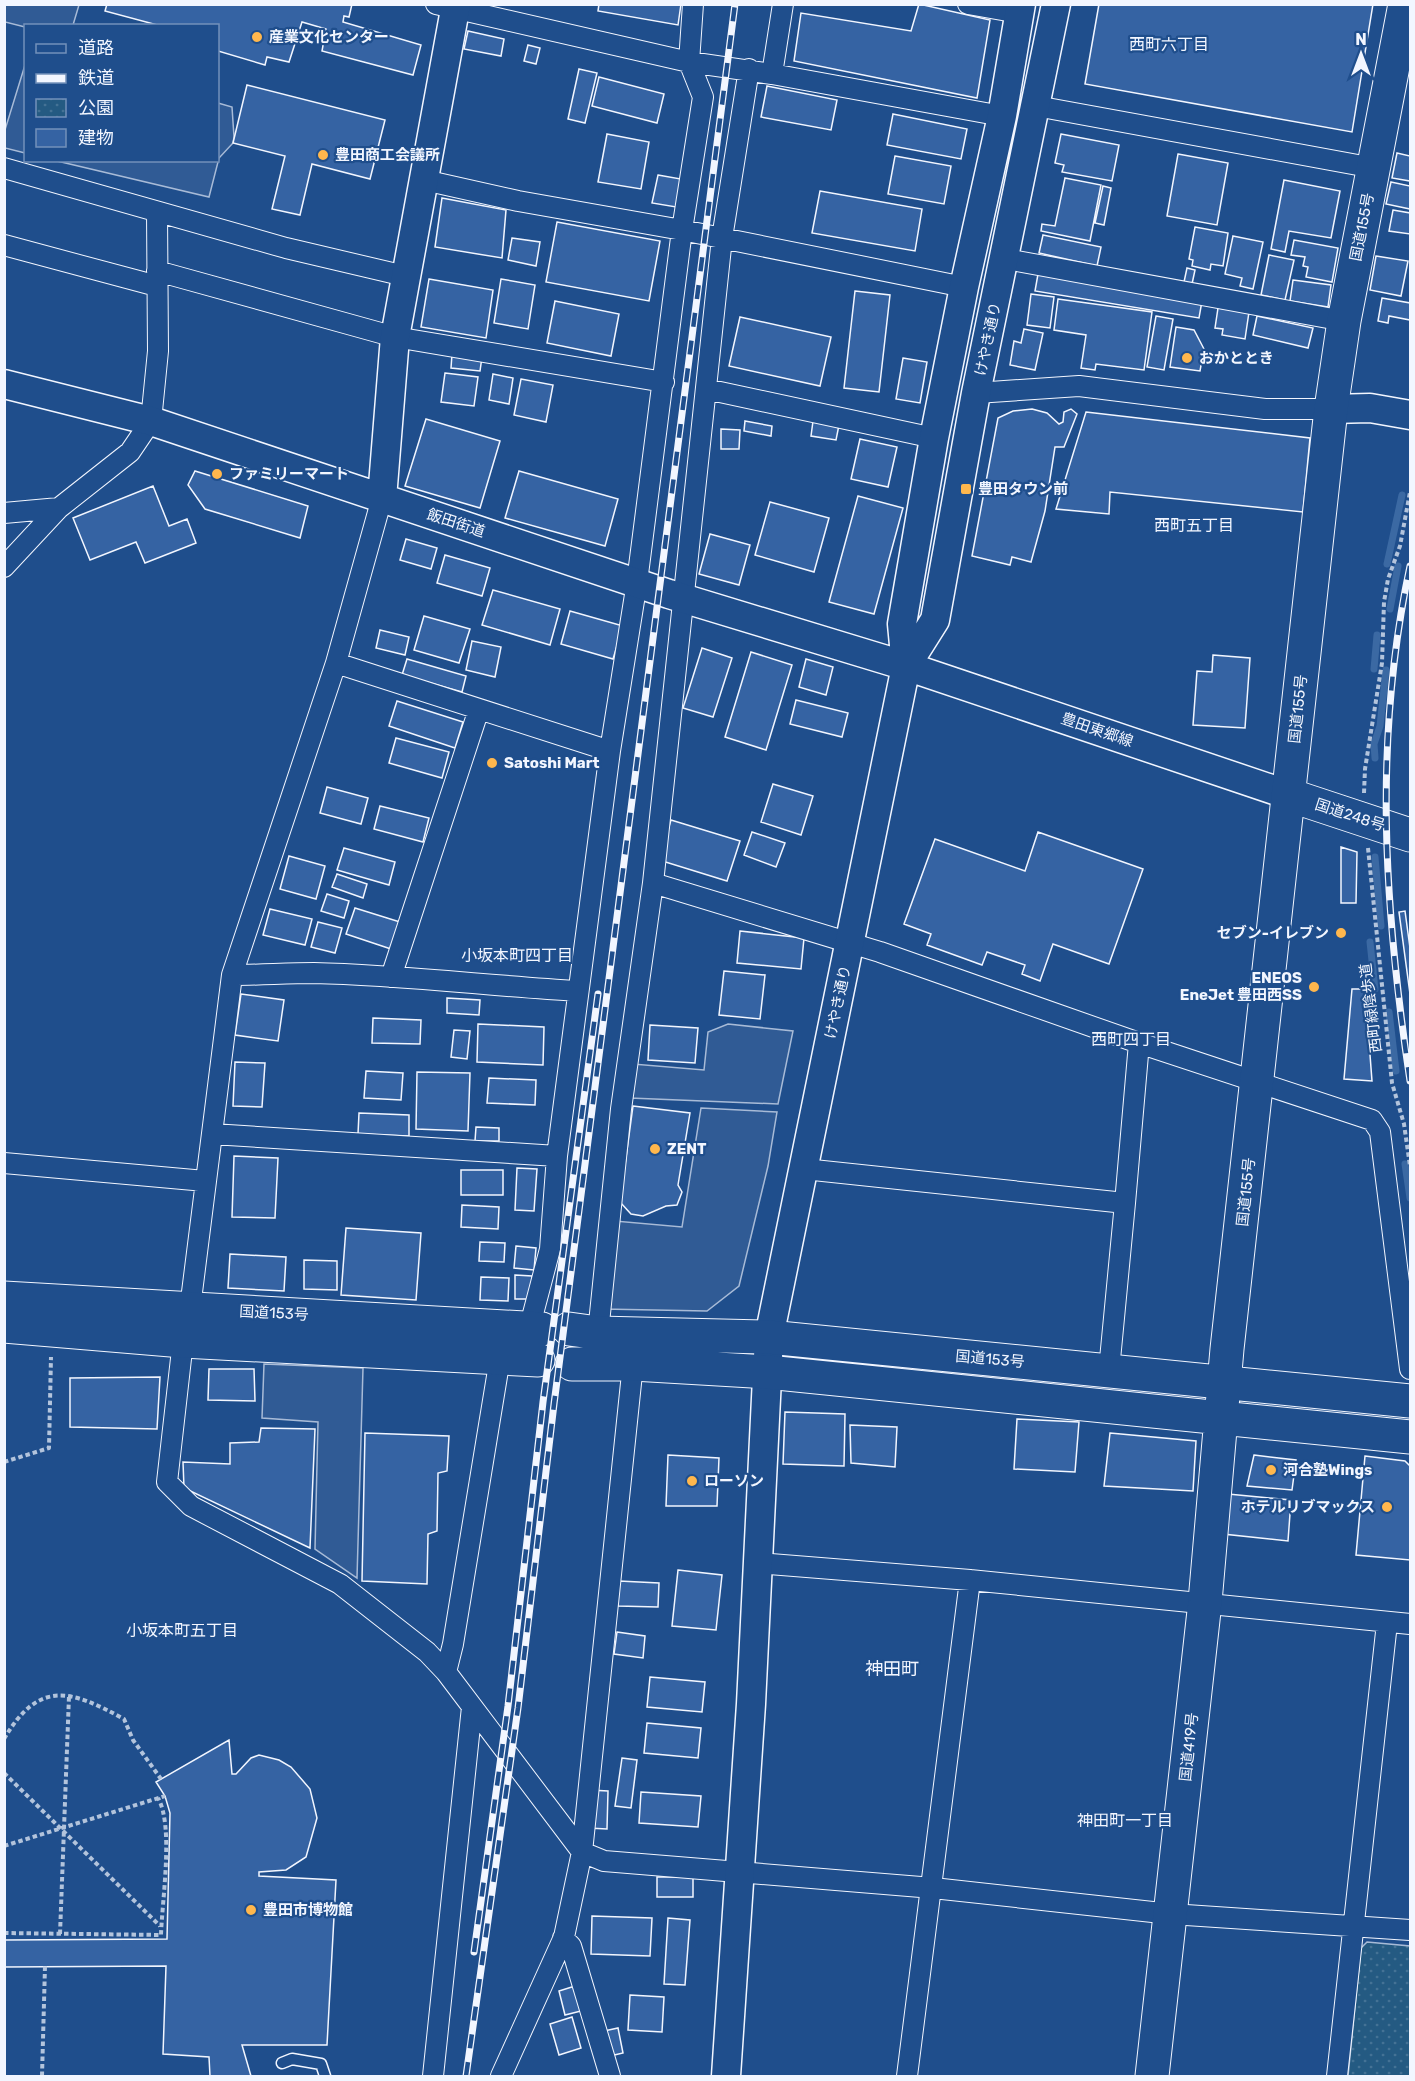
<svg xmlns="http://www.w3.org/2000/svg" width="1415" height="2081" font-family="Rubik,'Noto Sans JP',sans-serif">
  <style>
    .park { fill: url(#park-dots); stroke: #a8bbd7; stroke-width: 1.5 }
    .parking { fill: #305b95; stroke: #a8bbd7; stroke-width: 1.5 }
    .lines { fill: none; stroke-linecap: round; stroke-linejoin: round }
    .stream { stroke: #3b69a3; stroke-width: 7 }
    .building { fill: #3563a3; stroke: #f2f6ff; stroke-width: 1.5 }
    .lane-casing { stroke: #f2f6ff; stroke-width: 13 }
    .street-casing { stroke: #f2f6ff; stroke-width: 22 }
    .secondary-casing { stroke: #f2f6ff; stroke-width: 31 }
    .highway-casing { stroke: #f2f6ff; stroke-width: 35 }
    .path { stroke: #b3c4dc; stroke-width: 4; stroke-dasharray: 4.5 3; stroke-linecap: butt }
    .lane { stroke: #1f4e8c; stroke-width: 10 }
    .street { stroke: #1f4e8c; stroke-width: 20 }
    .secondary { stroke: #1f4e8c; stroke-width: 28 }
    .highway { stroke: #1f4e8c; stroke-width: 33 }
    .rail-casing { stroke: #f2f6ff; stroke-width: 7 }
    .rail { stroke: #1f4e8c; stroke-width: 4.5; stroke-dasharray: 14; stroke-linecap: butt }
    .poi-dot { fill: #ffb74d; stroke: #1f4e8c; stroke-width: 2 }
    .labels { text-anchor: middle; stroke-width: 4.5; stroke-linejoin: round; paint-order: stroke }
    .poi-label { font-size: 15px; font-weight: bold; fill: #f2f6ff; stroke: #1f4e8c; text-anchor: start }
    .street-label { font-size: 15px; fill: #f2f6ff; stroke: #1f4e8c }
    .neighbourhood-label { font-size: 16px; fill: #f2f6ff; stroke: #1f4e8c }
    .quarter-label { font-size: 18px; fill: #f2f6ff; stroke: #1f4e8c }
  </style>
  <defs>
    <pattern id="park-dots" width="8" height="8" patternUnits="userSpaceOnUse" patternTransform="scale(1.5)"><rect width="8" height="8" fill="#245a82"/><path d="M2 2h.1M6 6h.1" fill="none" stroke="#447295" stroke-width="1.8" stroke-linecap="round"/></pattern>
  </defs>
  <rect width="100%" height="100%" fill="#1f4e8c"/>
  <path class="park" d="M1367,1942L1410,1946V2076H1348L1361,1948Z"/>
  <path class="parking" d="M5,4H79V5L73,25L25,27L5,22Z
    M25,65L26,153H25L5,148L4,133Z
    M218,103L232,107L234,137L233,143L219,158L209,197L57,161L218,160Z
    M728,1024L793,1031L778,1104L630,1098L633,1064L704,1070L708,1032Z
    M701,1108L777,1112L768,1166L739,1286L707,1311L602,1309L615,1221L682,1227Z
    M264,1364L363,1368L357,1578L315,1549L318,1422L262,1418Z"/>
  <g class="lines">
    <path class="stream" d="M1387,564L1402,495
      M1390,609L1398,566
      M1374,669L1377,635
      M1375,758L1374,744L1380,726L1386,670
      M1375,857L1381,926
      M1370,942L1375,989
      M1389,1012L1396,1071
      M1405,1164L1410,1198"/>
  </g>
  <path class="building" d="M107,4H352L349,17L344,16L343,22L421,45L413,75L322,51L326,29L302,22L289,62L267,57L265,65L218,51V26H161L105,11Z
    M599,4H681L678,25L598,11Z
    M919,4L990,20L977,98L794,61L801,13L911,31Z
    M1099,4H1373L1352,132L1085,84Z
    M468,31L504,39L501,56L464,49Z
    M528,45L540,48L536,64L524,61Z
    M579,69L597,73L585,123L568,119Z
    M599,77L664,94L657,123L592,106Z
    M247,85L385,120L370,179L312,164L300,215L272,209L285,156L233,143Z
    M767,86L837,100L831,130L761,117Z
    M893,114L967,129L961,159L887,145Z
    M607,134L649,142L641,189L598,182Z
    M1061,134L1119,145L1112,181L1062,172L1064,165L1055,163Z
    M1397,153L1410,156V181L1392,178Z
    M1178,154L1228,163L1217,225L1167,216Z
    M895,156L951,166L944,204L888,194Z
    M658,175L681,179L676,207L652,203Z
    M1065,178L1101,185L1090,241L1041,231L1042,224L1055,226Z
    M1284,180L1340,191L1331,238L1289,231L1285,252L1271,249Z
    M1391,182L1410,186V209L1386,204Z
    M1103,186L1111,188L1104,225L1095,223Z
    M820,191L922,209L915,251L812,233Z
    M442,198L506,210L502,258L435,247Z
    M1393,210L1410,213V234L1389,231Z
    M557,222L660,241L649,301L546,282Z
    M1195,227L1228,233L1223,266L1211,264L1210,270L1192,266L1193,260L1189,259Z
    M1043,235L1101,247L1097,266L1039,253Z
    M1233,236L1263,242L1253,289L1240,286L1242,278L1225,274Z
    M512,238L540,242L536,266L508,260Z
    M1294,240L1338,248L1332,282L1306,277L1308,267L1303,266L1305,257L1291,255Z
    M1269,255L1294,260L1285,300L1261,295Z
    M1376,256L1408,261L1401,296L1370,290Z
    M1187,268L1195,270L1192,284L1184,282Z
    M1038,274L1202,301L1199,318L1035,291Z
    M429,279L493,290L486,338L421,327Z
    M501,279L535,285L528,329L494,323Z
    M1293,280L1331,285L1328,307L1290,301Z
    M855,291L890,295L879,392L844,388Z
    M1031,294L1054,297L1050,328L1027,325Z
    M1382,298L1410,303V320L1389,316L1388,323L1378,321Z
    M1058,299L1152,312L1144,370L1096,364L1095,370L1081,368L1086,335L1054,330Z
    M555,301L619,314L611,356L547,343Z
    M1218,308L1249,312L1245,339L1222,335L1223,329L1215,328Z
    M1156,316L1173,319L1164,370L1147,367Z
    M1257,316L1313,328L1308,348L1253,335Z
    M740,317L831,337L820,386L729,366Z
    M1176,327L1194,330L1204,349L1200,371L1170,367Z
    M1024,329L1043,333L1035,370L1010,365L1014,341L1021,343Z
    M452,354L482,357L480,371L451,368Z
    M903,358L927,362L920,403L896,399Z
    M445,373L478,377L474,406L441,402Z
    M493,374L513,378L509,404L489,400Z
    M521,379L553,385L546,422L514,415Z
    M1032,409L1047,413L1059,424L1063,422L1064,412L1071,409L1077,414L1064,447H1055L1045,511L1031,562L1012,557L1010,565L972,556L998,418L1013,411Z
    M1086,412L1310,438L1303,512L1110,492L1109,514L1056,509Z
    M426,419L500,441L480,508L405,486Z
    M745,421L772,426L771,436L744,431Z
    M813,421L839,425L836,440L811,436Z
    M721,429L740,430L739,449H721Z
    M860,439L897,447L888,487L851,479Z
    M195,471L308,506L300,538L205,509L188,485Z
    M519,471L618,499L605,546L505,518Z
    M153,486L169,526L187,519L196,543L145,563L136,542L90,560L73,518Z
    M858,496L903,508L874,614L829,602Z
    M770,502L829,518L814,572L755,555Z
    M710,534L750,545L739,585L699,574Z
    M406,539L437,548L431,569L400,560Z
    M445,555L490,568L482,596L437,583Z
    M493,590L560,609L550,645L482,625Z
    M570,611L623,626L613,659L561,644Z
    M424,616L470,629L459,663L414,650Z
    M380,630L409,637L405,655L376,648Z
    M472,641L501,647L495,677L466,670Z
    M702,648L732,658L713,717L683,708Z
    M751,652L792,665L766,750L725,737Z
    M1213,655L1250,658L1245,728L1193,725L1197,671L1212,672Z
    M407,659L466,676L462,692L402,675Z
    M806,659L833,667L826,695L799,687Z
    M796,700L848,713L842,737L790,724Z
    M397,701L463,722L455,748L389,726Z
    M396,738L449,752L442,778L389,763Z
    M773,784L813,796L801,835L761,822Z
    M327,787L368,798L361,824L320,813Z
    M380,806L429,818L423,842L374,829Z
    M671,820L740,841L727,881L659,860Z
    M752,832L785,843L776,867L744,855Z
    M1038,832L1143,869L1109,964L1053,944L1040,981L1022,974L1025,965L987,952L982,965L927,945L931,934L904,924L935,839L1025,871Z
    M1341,847L1357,852L1356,903H1341Z
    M344,848L395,862L389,885L337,870Z
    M289,856L325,866L316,899L280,889Z
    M337,874L367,884L363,898L332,887Z
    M327,894L349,901L344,918L321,911Z
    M355,908L400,922L391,949L346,934Z
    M270,909L312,919L305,945L263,935Z
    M1405,911L1410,948V994L1399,912Z
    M318,922L342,928L335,953L311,947Z
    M740,931L804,938L801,969L737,963Z
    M724,971L765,975L760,1019L719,1015Z
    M1352,989H1365L1372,1081L1344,1079Z
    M241,994L284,1000L278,1041L235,1035Z
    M447,998L480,1000L479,1015L447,1013Z
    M373,1018L421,1020L420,1044L372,1043Z
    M478,1024L544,1027L543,1065L477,1062Z
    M650,1025L698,1028L695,1063L648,1060Z
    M454,1030L470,1031L467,1059L451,1057Z
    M235,1062L265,1063L262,1107L233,1106Z
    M366,1071L403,1073L401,1100L364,1098Z
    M417,1072L470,1073L468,1131L416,1129Z
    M489,1078L536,1080L535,1105L487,1103Z
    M633,1106L690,1113L678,1185L682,1192L677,1205L666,1206L643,1216L631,1214L620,1202Z
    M359,1113L409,1115V1136L358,1134Z
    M476,1127L499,1128V1141H475Z
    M234,1156L278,1158L275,1218L232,1217Z
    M517,1168L537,1169L534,1211L515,1210Z
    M461,1170H503V1195H461Z
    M462,1205L499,1207L498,1229L461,1227Z
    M346,1228L421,1233L416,1300L341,1295Z
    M480,1242L505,1243L504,1262L479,1261Z
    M516,1246L536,1248L534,1270L514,1268Z
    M230,1254L286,1257L284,1291L228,1288Z
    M304,1260L337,1261V1290L304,1289Z
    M515,1275L532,1276L531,1299H515Z
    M481,1277L509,1278L508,1301L480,1300Z
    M209,1369H254L255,1401L208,1400Z
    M160,1377L157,1429L70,1427V1378Z
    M785,1412L845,1414L844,1466L783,1464Z
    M1017,1419L1079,1422L1075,1472L1014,1469Z
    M850,1425L897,1427L895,1467L851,1463Z
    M261,1428L315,1429L310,1548L184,1488L183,1462L230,1464V1443L259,1442Z
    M365,1433L449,1436L447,1471L438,1473L437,1531L428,1534L427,1584L362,1581Z
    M1110,1433L1196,1441L1193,1491L1104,1486Z
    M668,1455L719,1458L717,1506H666Z
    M1254,1455L1296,1460L1292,1490L1247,1486Z
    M1365,1456L1405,1461L1410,1466V1560L1356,1555Z
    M1228,1494L1291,1500L1288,1541L1223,1534Z
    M678,1570L722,1575L716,1630L672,1626Z
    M619,1581L659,1583L658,1607L618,1606Z
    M617,1632L645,1636L643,1658L614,1654Z
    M650,1677L705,1682L702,1712L647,1707Z
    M647,1723L701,1728L698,1758L644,1753Z
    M229,1740L232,1774H236L251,1758L259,1755L279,1760L291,1767L310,1789L317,1818L306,1857L286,1870L259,1872V1876L336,1880L327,2045H242L251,2076H210L209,2057L163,2054L166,1966L4,1967V1940L167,1939L170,1813L165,1796L156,1782Z
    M622,1758L637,1760L631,1808L615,1806Z
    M589,1790L608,1791L607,1829L588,1828Z
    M641,1792L701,1796L698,1827L639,1823Z
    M657,1877H693V1897H657Z
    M592,1916L652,1918L650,1956L591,1954Z
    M668,1918L690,1920L685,1985L664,1984Z
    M575,1986L581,2011L565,2015L559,1991Z
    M630,1995L664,1997L662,2032L628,2030Z
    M572,2017L581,2048L559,2055L550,2024Z
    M618,2028L623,2053L610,2056L604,2031Z"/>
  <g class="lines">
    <g class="lane-casing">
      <path id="lane" d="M282,2063L292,2059L321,2064L325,2076"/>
    </g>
    <g class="street-casing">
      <path id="street" d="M436,4L689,62L772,74L1002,116
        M968,4L1019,13
        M772,74L783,4
        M1036,106L1374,168
        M4,168L286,248L405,276
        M424,180L518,201L682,230L964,287
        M4,245L157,286
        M1006,259L1344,321
        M157,271L395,337L664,382
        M706,389L934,438
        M976,393L1079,386L1265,409H1331
        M4,513L59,508
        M4,567L59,508L130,452L151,421L158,351L157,212
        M336,663L610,751
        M653,883L722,238L749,69
        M232,975C260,975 287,973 314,973C403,975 490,986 578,991
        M391,977L479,709
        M212,1134L557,1156
        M4,1163L205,1181
        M804,1169L1125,1203L1139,1043
        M190,1308L232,975L336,663L382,498
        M529,1329L550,1249L557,1156L610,751L637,582L682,230L703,97L689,62L693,4
        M598,1333L621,1109L653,883L880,952L1139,1043L1372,1120L1380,1132L1410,1369
        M183,1341L167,1482L191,1506L340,1584L427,1652L446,1672L582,1852L604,1861L933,1888L1171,1914L1410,1930
        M1109,1370L1125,1203
        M757,1563L970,1580L1410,1624
        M446,1672L453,1644L500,1358
        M563,1938L571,1946L610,2076
        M433,2076L472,1707
        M501,2076L564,1937L582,1852L633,1364
        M907,2076L970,1580
        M1337,2076L1387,1623"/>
    </g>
    <g class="secondary-casing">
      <path id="secondary" d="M4,384L151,421L669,594L906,666L1289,795
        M1331,409L1370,408L1410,415
        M382,498L395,337L456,4
        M906,666L935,620L976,393L1056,4
        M726,2076L751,1704L769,1337L906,666L902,624L934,438L964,287L1002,116L1021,4"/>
    </g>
    <g class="highway-casing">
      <path id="highway" d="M1289,795L1410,835
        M4,1298L542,1329
        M4,1326L183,1341L538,1360
        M569,1329L598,1333L769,1337L1410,1401
        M572,1364H633L767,1372L1410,1437
        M1152,2076L1205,1602L1227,1349L1331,409L1344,321L1405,4"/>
    </g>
    <path class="path" d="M1364,793L1365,769L1382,663L1384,602L1388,579L1400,546L1410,492
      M1368,848L1392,1083L1404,1124L1410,1166
      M4,1462L49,1448L51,1357
      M4,1739C39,1679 71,1690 124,1719L133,1740L161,1779
      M4,1773L160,1926
      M4,1846L165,1796
      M4,1933L161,1935C162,1900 174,1826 158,1798
      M60,1934L69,1696
      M42,2076L45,1966"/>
    <use href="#lane" class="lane"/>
    <use href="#street" class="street"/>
    <use href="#secondary" class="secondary"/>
    <use href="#highway" class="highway"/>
    <g class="rail-casing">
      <path id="rail" d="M1410,566C1373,740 1384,907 1410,1081
        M474,1952L508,1706L543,1402L598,994
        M466,2076L518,1708L554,1404L735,4"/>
    </g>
    <use href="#rail" class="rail"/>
  </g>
  <g class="poi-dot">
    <circle cx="257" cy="37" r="6"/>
    <circle cx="323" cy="155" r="6"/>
    <circle cx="1187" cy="358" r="6"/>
    <circle cx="217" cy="474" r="6"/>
    <rect x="960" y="483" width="12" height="12" rx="3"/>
    <circle cx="492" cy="763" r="6"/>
    <circle cx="1341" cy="933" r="6"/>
    <circle cx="1314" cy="987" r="6"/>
    <circle cx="655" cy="1149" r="6"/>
    <circle cx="1271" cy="1470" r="6"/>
    <circle cx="692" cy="1481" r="6"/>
    <circle cx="1387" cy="1507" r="6"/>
    <circle cx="251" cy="1910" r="6"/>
  </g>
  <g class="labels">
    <g class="poi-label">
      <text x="269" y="42">産業文化センター</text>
      <text x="335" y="160">豊田商工会議所</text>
      <text x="1199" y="363">おかととき</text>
      <text x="229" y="479">ファミリーマート</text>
      <text x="978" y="494">豊田タウン前</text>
      <text x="504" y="768">Satoshi Mart</text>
      <text x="1329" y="938" text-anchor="end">セブン-イレブン</text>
      <text x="1302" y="983" text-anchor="end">ENEOS<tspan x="1302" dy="17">EneJet 豊田西SS</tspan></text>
      <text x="667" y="1154">ZENT</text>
      <text x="1283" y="1475">河合塾Wings</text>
      <text x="704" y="1486">ローソン</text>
      <text x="1375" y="1512" text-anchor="end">ホテルリブマックス</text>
      <text x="263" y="1915">豊田市博物館</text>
    </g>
    <g class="street-label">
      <text transform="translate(1362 227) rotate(-79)" y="5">国道155号</text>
      <text transform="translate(988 339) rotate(-78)" y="5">けやき通り</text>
      <text transform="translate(456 523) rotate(18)" y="5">飯田街道</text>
      <text transform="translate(1298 709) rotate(-84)" y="5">国道155号</text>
      <text transform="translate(1097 730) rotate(19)" y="5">豊田東郷線</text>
      <text transform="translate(1350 815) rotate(18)" y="5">国道248号</text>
      <text transform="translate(838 1002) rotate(-78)" y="5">けやき通り</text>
      <text transform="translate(1371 1008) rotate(-97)" y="5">西町緑陰歩道</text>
      <text transform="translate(1246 1192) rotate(-84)" y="5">国道155号</text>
      <text transform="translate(274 1313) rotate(3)" y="5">国道153号</text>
      <text transform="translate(990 1359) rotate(5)" y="5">国道153号</text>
      <text transform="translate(1189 1747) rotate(-84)" y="5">国道419号</text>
    </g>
    <g class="neighbourhood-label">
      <text x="1169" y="50">西町六丁目</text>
      <text x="1194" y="531">西町五丁目</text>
      <text x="517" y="961">小坂本町四丁目</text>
      <text x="1131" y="1045">西町四丁目</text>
      <text x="182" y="1636">小坂本町五丁目</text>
      <text x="1125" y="1826">神田町一丁目</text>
    </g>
    <g class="quarter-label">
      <text x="892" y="1675">神田町</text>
    </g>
  </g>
  <rect width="1415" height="2081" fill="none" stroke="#f2f6ff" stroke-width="12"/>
  <rect x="24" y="24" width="195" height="138" fill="#1f4e8c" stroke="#7391ba" stroke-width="1.5"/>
  <rect x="36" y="44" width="30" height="9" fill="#1f4e8c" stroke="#7391ba" stroke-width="1.5"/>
  <text x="78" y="54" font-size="18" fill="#f2f6ff">道路</text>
  <rect x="36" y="74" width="30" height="9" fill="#f2f6ff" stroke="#7391ba" stroke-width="1.5"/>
  <text x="78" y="84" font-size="18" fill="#f2f6ff">鉄道</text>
  <rect x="36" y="99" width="30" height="18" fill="url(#park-dots)" stroke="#7391ba" stroke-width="1.5"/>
  <text x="78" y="114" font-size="18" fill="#f2f6ff">公園</text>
  <rect x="36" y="129" width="30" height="18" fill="#3563a3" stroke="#7391ba" stroke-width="1.5"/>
  <text x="78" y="144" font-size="18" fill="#f2f6ff">建物</text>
  <g transform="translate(1361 54)" stroke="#1f4e8c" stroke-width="4.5" paint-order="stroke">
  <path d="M0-4.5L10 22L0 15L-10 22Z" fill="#f2f6ff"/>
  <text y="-9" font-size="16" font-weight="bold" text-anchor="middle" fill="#f2f6ff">N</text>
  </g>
</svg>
